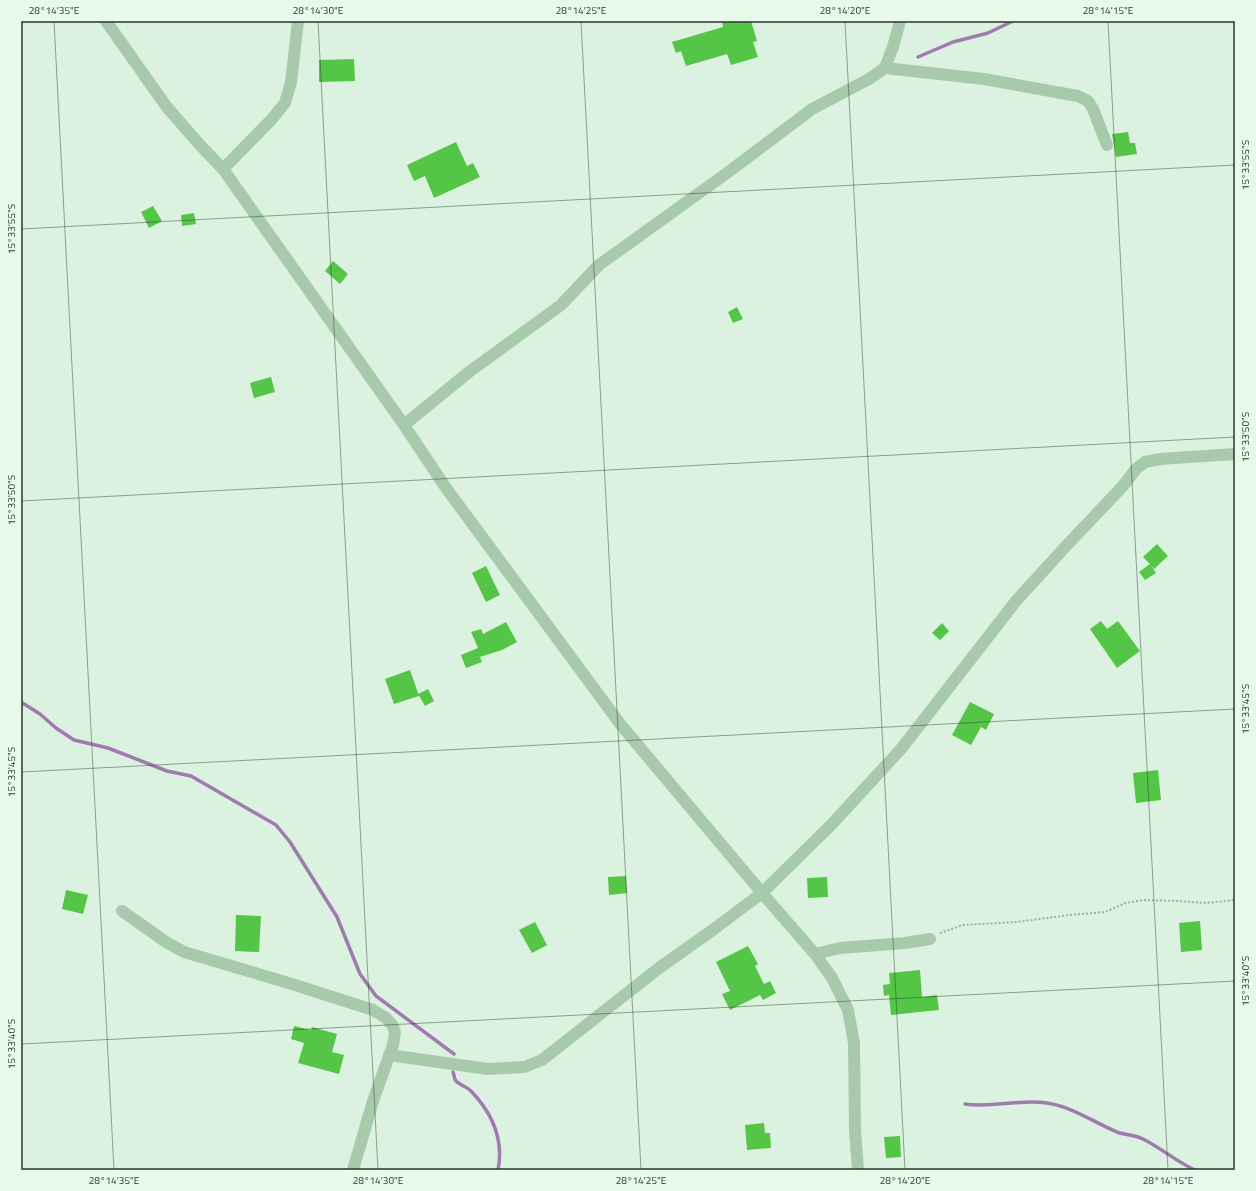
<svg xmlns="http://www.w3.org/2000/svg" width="1256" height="1191" font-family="'Titillium Web',sans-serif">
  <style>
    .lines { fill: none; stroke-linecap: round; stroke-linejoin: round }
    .stream { stroke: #9f7baf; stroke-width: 3.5 }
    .building { fill: #54c547 }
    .path { stroke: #92b695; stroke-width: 2; stroke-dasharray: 2 2; stroke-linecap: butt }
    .minor { stroke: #a8caac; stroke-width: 12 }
    .ticks { fill: none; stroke: #293728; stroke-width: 1; stroke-opacity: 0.45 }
    .neatline { fill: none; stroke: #293728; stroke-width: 1.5 }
    .ticks-label { font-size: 10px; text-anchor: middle; fill: #293728 }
  </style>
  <rect width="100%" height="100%" fill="#dcf2e0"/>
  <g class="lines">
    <path class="stream" d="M918,57L953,42L988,33L1013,21
      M21,702L40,714L56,728L74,740L108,748L167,771L191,776L276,825L290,842L337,917L360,974L376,996L454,1054
      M453,1072C454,1074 454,1079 456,1081C460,1085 467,1087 471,1091C492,1113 504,1140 498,1170
      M965,1104C992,1108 1019,1099 1047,1103C1073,1107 1093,1122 1117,1132C1125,1135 1135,1135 1143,1139C1161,1148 1177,1162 1195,1170"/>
  </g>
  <path class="building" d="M722,21H751L757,41L753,42L758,57L731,65L727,54L686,66L681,51L676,53L672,42L723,27Z
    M354,59L355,81L319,82V60Z
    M1128,132L1130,143H1135L1137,154L1116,157L1112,134Z
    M456,142L467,166L473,163L480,177L434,198L425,176L414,181L407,165Z
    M153,206L162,221L149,228L141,212Z
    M194,213L196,224L182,226L181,215Z
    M333,261L348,274L340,284L325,271Z
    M737,307L743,319L733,323L728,312Z
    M271,377L275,392L254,398L250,383Z
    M1157,544L1168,556L1154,569L1150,564L1156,573L1145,580L1139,572L1150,564L1143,557Z
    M486,566L500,595L486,602L472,573Z
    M1101,621L1107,629L1118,621L1140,651L1117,668L1090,629Z
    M506,622L517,642L502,650L480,657L482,662L466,668L461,655L478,648L471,632L481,629L483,634Z
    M942,623L949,631L940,640L932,633Z
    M410,670L419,696L394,704L385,679Z
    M428,689L434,701L425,706L418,694Z
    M970,702L994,714L986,730L981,727L971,745L952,735Z
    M1158,770L1161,800L1136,803L1133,773Z
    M626,876L627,893L609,895L608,877Z
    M827,877L828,897L808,898L807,878Z
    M66,890L88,895L83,914L62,909Z
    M236,915L261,916L259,952L235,951Z
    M1200,921L1202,950L1181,952L1179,923Z
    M535,922L547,945L532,953L519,930Z
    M748,946L758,964L755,966L764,984L770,981L776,993L763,1000L760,995L730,1010L722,994L730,991L716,962Z
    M920,970L922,997L937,995L939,1010L891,1015L889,995L884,996L883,985L890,984L889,973Z
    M294,1026L311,1030L312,1027L337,1034L332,1052L344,1055L339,1074L298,1063L304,1043L291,1039Z
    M764,1123L765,1133H770L771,1148L747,1150L745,1125Z
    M900,1136L901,1157L886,1158L884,1137Z"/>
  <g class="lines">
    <path class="path" d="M940,933L963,925L1017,922L1069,915L1105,912L1126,903L1143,900L1177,901L1206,903L1235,900"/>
    <path class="minor" d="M106,21L166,106L199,144L223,169L404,425L446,488L621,725L762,893L815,954L832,978L848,1010L854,1043L855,1130L858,1170
      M885,68L984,79L1078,96L1088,101L1093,109L1107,145
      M223,169L271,120L285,103L291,82L298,21
      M404,425L469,372L561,305L599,265L727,173L812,109L869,79L885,68L893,47L900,21
      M122,911L166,942L184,952L292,984L373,1010L386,1018L393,1026L395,1033L393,1045L373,1101L353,1170
      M815,954L840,948L905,943L930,939
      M389,1055L488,1069L524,1067L542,1060L659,968L714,929L762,893L832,824L901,749L1016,601L1067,545L1123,486L1136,469L1145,462L1160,459L1235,454"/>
  </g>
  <path class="ticks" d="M54,21L114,1170M318,21L378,1170M581,21L641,1170M845,21L905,1170M1108,21L1168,1170M21,229L1235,165M21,501L1235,437M21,772L1235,709M21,1044L1235,981"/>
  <rect width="1256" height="1191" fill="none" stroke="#e8f9ec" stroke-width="44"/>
  <rect x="22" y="22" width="1212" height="1147" class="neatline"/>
  <g class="ticks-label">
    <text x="54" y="14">28°14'35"E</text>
    <text x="318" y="14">28°14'30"E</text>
    <text x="581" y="14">28°14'25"E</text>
    <text x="845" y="14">28°14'20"E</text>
    <text x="1108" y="14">28°14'15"E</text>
    <text transform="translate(1245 165) rotate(-90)" y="4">15°33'55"S</text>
    <text transform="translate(11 229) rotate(-90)" y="4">15°33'55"S</text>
    <text transform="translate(1245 437) rotate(-90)" y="4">15°33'50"S</text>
    <text transform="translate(11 500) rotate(-90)" y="4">15°33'50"S</text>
    <text transform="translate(1245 709) rotate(-90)" y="4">15°33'45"S</text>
    <text transform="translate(11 772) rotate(-90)" y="4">15°33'45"S</text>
    <text transform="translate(1245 981) rotate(-90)" y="4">15°33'40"S</text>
    <text transform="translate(11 1044) rotate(-90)" y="4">15°33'40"S</text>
    <text x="114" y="1184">28°14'35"E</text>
    <text x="378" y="1184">28°14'30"E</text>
    <text x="641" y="1184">28°14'25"E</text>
    <text x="905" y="1184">28°14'20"E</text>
    <text x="1168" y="1184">28°14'15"E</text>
  </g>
</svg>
